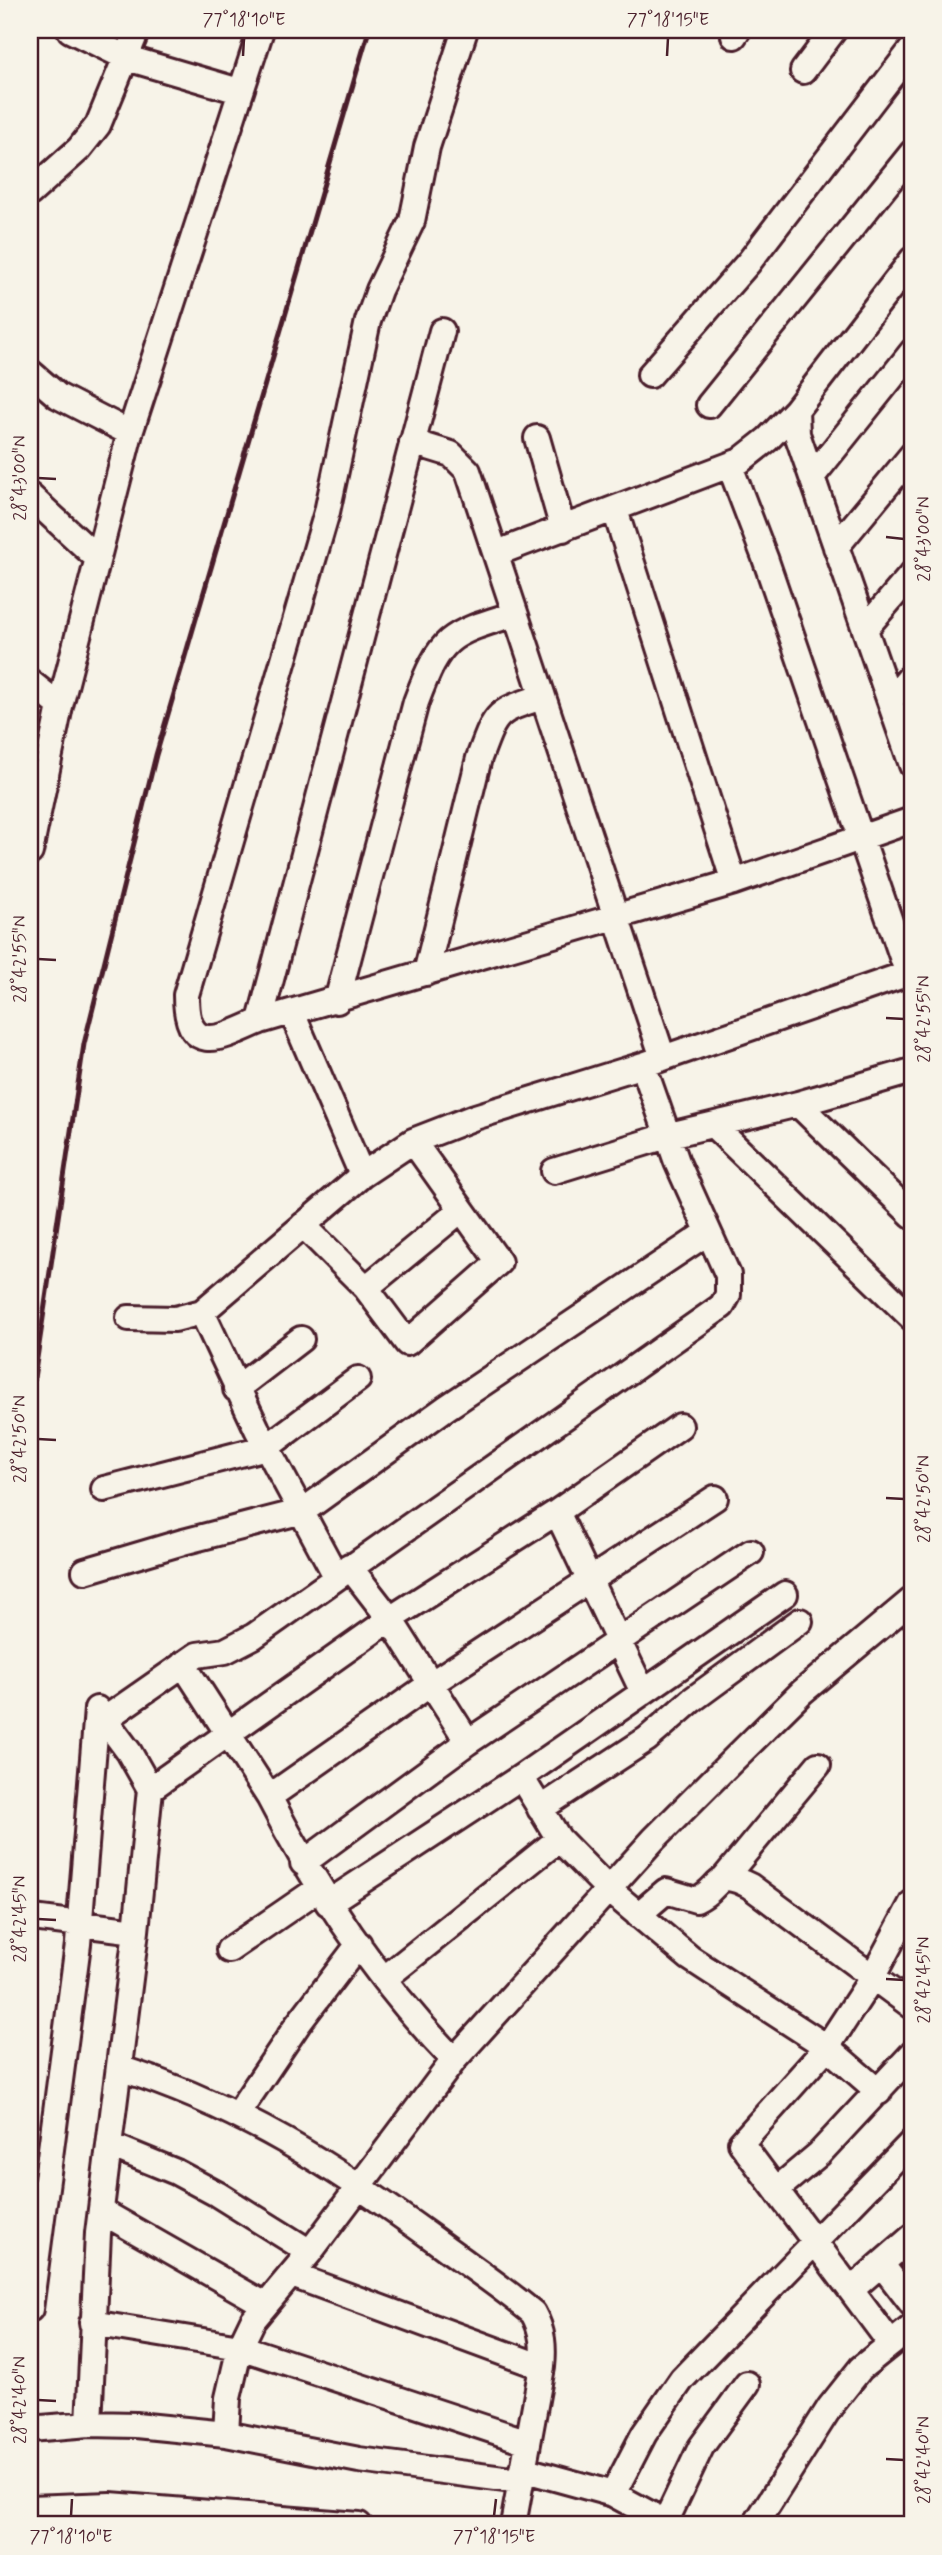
<svg xmlns="http://www.w3.org/2000/svg" width="942" height="2555" font-family="Mynerve,sans-serif">
  <style>
    .lines { fill: none; stroke-linecap: round; stroke-linejoin: round }
    .minor-casing { stroke: #4a1f2b; stroke-width: 30 }
    .minor { stroke: #f7f3e8; stroke-width: 24 }
    .rail { stroke: #4a1f2b; stroke-width: 5 }
    .ticks { fill: none; stroke: #4a1f2b; stroke-width: 2.5 }
    .neatline { fill: none; stroke: #4a1f2b; stroke-width: 2.5 }
    .ticks-label { font-size: 18px; text-anchor: middle; fill: #4a1f2b }
  </style>
  <rect width="100%" height="100%" fill="#f7f3e8"/>
  <filter id="ink" filterUnits="userSpaceOnUse"><feTurbulence type="fractalNoise" baseFrequency=".0143" numOctaves="2"/><feDisplacementMap in="SourceGraphic" scale="14" xChannelSelector="R" yChannelSelector="G"/><feConvolveMatrix kernelMatrix="1 2 1 2 8 2 1 2 1" color-interpolation-filters="sRGB"/></filter>
  <g filter="url(#ink)">
    <g class="lines">
      <g class="minor-casing">
        <path id="minor" d="M70,30L127,58L239,91
          M465,30L427,147L412,221L379,290L368,321L327,512L186,995C186,1057 220,1039 260,1021L734,882L912,820
          M734,36L738,30
          M803,71L834,30
          M30,193L79,149L98,125L137,30
          M912,260L796,410L797,434L912,765
          M30,372L58,396L130,433
          M650,375L749,262L912,49
          M709,405L912,153
          M537,438L563,529
          M412,442L451,454L468,471L663,1058
          M730,466L765,558L908,974
          M812,477L912,352
          M30,496L96,557
          M615,510L734,882
          M836,547L912,455
          M497,553L740,461L768,439L796,410
          M865,629L912,574
          M30,682L60,706
          M890,701L912,675
          M30,852L60,706L130,433L261,30
          M426,973L479,758C496,712 495,712 542,697
          M337,1001L416,702C441,635 449,634 515,614
          M292,1013L362,1175
          M260,1021L442,331
          M798,1104L912,1215
          M713,1125L912,1318
          M554,1171L670,1135L798,1104L912,1071
          M303,1225L366,1288L407,1343L499,1262L413,1141
          M366,1288L461,1210
          M202,1312L257,1429L336,1576
          M129,1318L175,1319L202,1312L362,1175L413,1141L475,1117L643,1065L912,972
          M236,1389L301,1339
          M104,1489L267,1447L358,1379
          M557,1512L642,1690
          M349,1566L390,1619L468,1742
          M85,1571L183,1542L303,1511L446,1408L707,1233
          M183,1664L269,1797
          M105,1719L197,1655L225,1651L254,1636L722,1306L728,1295V1275L677,1162L643,1065
          M521,1777L559,1839L608,1889L690,1958L827,2047L879,2092
          M150,1789L390,1619L557,1512L680,1426
          M540,1809L647,1739L692,1700L800,1621
          M303,1863L468,1742L751,1552
          M725,1877L818,1765
          M328,1903L521,1777L785,1594
          M638,1915L666,1891L696,1900C723,1888 713,1867 750,1886L912,2006
          M33,1918L136,1931
          M229,1950L318,1889
          M385,1978L559,1839
          M454,2060C379,1983 318,1893 269,1797L432,1683L715,1498
          M119,2068C242,2107 332,2165 435,2240C467,2264 502,2287 533,2313C543,2331 544,2347 542,2367L513,2525
          M238,2113L298,2024L359,1944
          M110,2145L176,2172L217,2194L310,2252
          M776,2190L819,2154L912,2054
          M101,2211L264,2304
          M882,2265L912,2304
          M292,2275L542,2367
          M851,2290L912,2237
          M30,2309L78,1944L97,1709
          M92,2323L240,2347L528,2442
          M891,2344L741,2143L827,2047L872,1978L912,1903
          M89,2424L98,2233L136,1931L150,1789L129,1752L97,1709
          M30,2429L89,2424L136,2425L226,2434L359,2460L519,2481
          M226,2434L228,2398L240,2347L253,2320L310,2252L454,2060L654,1839L731,1762L802,1692L912,1600
          M522,2469L613,2494L665,2522
          M613,2494L644,2434L682,2379L912,2142
          M30,2508L110,2505L359,2525
          M664,2525L701,2447L747,2384
          M755,2525L830,2407L861,2368L912,2327"/>
      </g>
      <use href="#minor" class="minor"/>
      <path class="rail" d="M30,1405L84,1044L156,755L369,30"/>
    </g>
  </g>
  <path class="ticks" d="M243,56L244,38M667,56L668,38M38,478L56,479M886,537L904,539M38,959L56,960M886,1018L904,1019M38,1439L56,1440M886,1498L904,1499M38,1919L56,1920M886,1979L904,1980M38,2400L56,2401M886,2459L904,2460M71,2516L72,2499M494,2516L496,2499"/>
  <rect width="942" height="2555" fill="none" stroke="#f7f3e8" stroke-width="77"/>
  <rect x="38" y="38" width="866" height="2478" class="neatline"/>
  <g class="ticks-label">
    <text x="244" y="25">77°18'10"E</text>
    <text x="668" y="25">77°18'15"E</text>
    <text transform="translate(19 478) rotate(-90)" y="6">28°43'00"N</text>
    <text transform="translate(923 539) rotate(-90)" y="6">28°43'00"N</text>
    <text transform="translate(19 959) rotate(-90)" y="6">28°42'55"N</text>
    <text transform="translate(923 1019) rotate(-90)" y="6">28°42'55"N</text>
    <text transform="translate(19 1439) rotate(-90)" y="6">28°42'50"N</text>
    <text transform="translate(923 1499) rotate(-90)" y="6">28°42'50"N</text>
    <text transform="translate(19 1919) rotate(-90)" y="6">28°42'45"N</text>
    <text transform="translate(923 1980) rotate(-90)" y="6">28°42'45"N</text>
    <text transform="translate(19 2400) rotate(-90)" y="6">28°42'40"N</text>
    <text transform="translate(923 2460) rotate(-90)" y="6">28°42'40"N</text>
    <text x="71" y="2542">77°18'10"E</text>
    <text x="494" y="2542">77°18'15"E</text>
  </g>
</svg>
